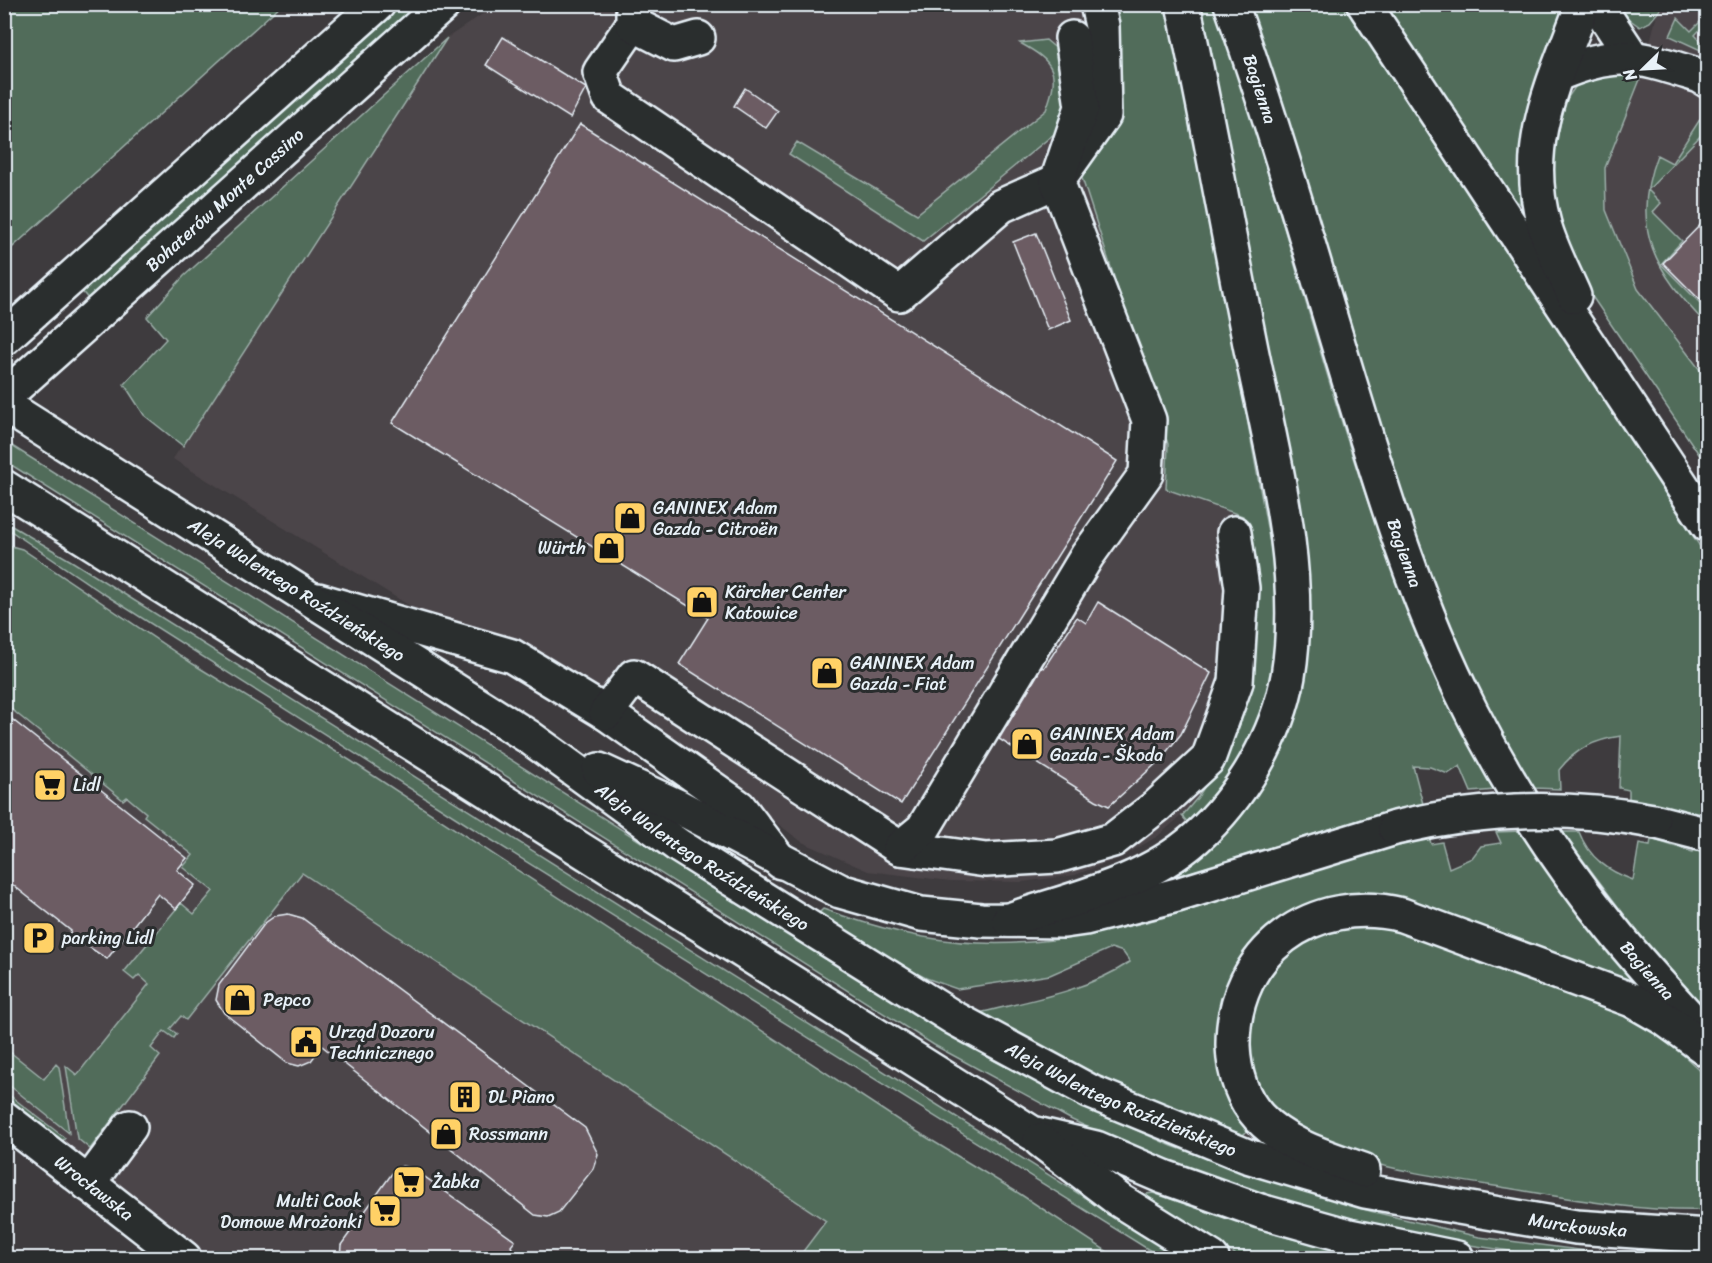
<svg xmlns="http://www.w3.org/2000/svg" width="1712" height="1263" font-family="Sriracha,sans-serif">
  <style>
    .built { fill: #4c4549 }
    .green { fill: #516c5a; stroke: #9caea9; stroke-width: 1.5 }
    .building { fill: #6c5b64; stroke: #e8f1f8; stroke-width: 1.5 }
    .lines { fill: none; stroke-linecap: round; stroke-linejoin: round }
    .minor-casing { stroke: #e8f1f8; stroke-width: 38 }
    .major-casing { stroke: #e8f1f8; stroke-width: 38 }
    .highway-casing { stroke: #e8f1f8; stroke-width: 38 }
    .minor { stroke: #2a2d2e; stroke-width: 33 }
    .major { stroke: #2a2d2e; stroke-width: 33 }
    .highway { stroke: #2a2d2e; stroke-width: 33 }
    .highway-bridge-casing { stroke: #e8f1f8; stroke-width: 38; stroke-linecap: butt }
    .highway-bridge { stroke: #2a2d2e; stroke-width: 33 }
    .labels { text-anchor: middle; stroke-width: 6; stroke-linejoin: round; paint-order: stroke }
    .street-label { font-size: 18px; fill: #e8f1f8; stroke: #2a2d2e }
    .poi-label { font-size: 18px; fill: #e8f1f8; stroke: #2a2d2e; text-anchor: start }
  </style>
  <rect width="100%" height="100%" fill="#3e3b3e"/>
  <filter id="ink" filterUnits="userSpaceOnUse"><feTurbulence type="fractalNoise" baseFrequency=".0167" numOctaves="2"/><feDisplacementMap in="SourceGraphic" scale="12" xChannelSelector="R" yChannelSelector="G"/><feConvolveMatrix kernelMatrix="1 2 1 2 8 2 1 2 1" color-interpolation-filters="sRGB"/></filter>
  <g filter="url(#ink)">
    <path class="built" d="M496,5H1084L1093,105L1082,178L1168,444L1166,489L1243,516L1247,533L1222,759L1189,809L1158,836L1122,857L1075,875L1022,882L951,881L868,871L802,842L584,677L507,638L431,619L173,459L447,38Z
      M1657,5H1707V379L1638,289L1606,210L1605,168L1641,77L1659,7Z
      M4,704L123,799L127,797L146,813L144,816L291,865L827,1221L798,1258H206L5,1101Z"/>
    <path class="green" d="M5,4H280L281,5L5,254Z
      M1213,4C1307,266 1354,548 1495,790L1471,792L1460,766L1448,774L1430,767L1413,766L1423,804L1369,817L1178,876L1175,872L1298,687L1200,5Z
      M399,5H421L90,301L80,289Z
      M1111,5H1171L1276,576C1280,687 1264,741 1189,824L1182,816L1198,797L1222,759L1247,533L1243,516L1166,489L1168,444L1082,178L1117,118L1120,42Z
      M1248,5H1343L1707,557V817L1629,800V790L1619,788L1621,736C1595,740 1576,748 1559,770L1560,789L1533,788L1482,696L1452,630L1409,522L1291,132Z
      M1386,5H1568L1521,174L1520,204L1512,197Z
      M1617,5H1664L1650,22L1640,27L1622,14Z
      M1707,15V22L1695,35L1707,48L1705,52L1670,36L1678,18L1691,31Z
      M447,38L183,446L144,415L124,384L166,339L147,317L184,276Z
      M1046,40L1066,57L1073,114L1060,129L923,241L789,154L797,142L917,214L1046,110C1060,72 1055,62 1020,43Z
      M1597,72L1641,77L1605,168L1606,210L1638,289L1707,379V466L1583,283L1560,236L1551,162L1566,100L1580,80Z
      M1704,113L1707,115V129L1648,190L1661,203L1653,212L1682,241L1661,264L1707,310V325C1656,272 1629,229 1657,155L1672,163Z
      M4,441L902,1006L995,1061L1087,1108L1172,1146L1270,1181L1370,1211L1479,1237L1618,1255L1707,1258H1572L1536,1255L1443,1241L1300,1208L1189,1170L1122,1143L1072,1120L934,1045L5,461Z
      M10,525L73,562L1181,1258H1162L477,831L101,592L8,529Z
      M4,544L22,549L193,664L351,761L898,1120L1020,1194L1117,1258H798L826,1221L302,873L186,1020L181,1016L170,1029L177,1034L174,1038L164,1031L151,1048L160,1056L90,1149L77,1138L66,1066L77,1075L149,984L139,975L134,980L124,972L181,903L194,914L213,891L183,867L193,855L144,816L146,813L127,797L123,800L5,704Z
      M1521,831L1563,892L1630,976L1629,980L1391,896C1287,877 1193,974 1221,1077C1226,1096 1235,1116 1248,1130L1242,1136L1123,1089L979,1013C1031,1000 1084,992 1130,962L1123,952L1111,948L1050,975L957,989L926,978L904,967L823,918L820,912L823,909C874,927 924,941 978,943C1127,950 1285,871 1429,836L1431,844L1442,842L1449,868L1472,858L1481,846L1501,843L1496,832Z
      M1562,832H1579C1589,858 1608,871 1633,880L1639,844L1650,846L1651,839L1693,852L1695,848L1707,852V1011L1638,933Z
      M1353,926L1382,927L1400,932L1589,998L1652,1026L1707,1077V1210C1643,1212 1577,1200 1513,1189C1457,1180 1398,1172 1344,1155C1326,1149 1303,1135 1288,1124C1253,1099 1241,1048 1255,1009C1272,957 1301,938 1353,926Z
      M5,1048L44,1079L56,1064L59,1067L69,1133L5,1082Z
      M4,1091L65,1138L60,1144L5,1101Z
      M1153,1193L1277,1235L1374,1258H1241L1150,1201L1146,1194Z"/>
    <path class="building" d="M503,37L586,88L570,118L486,65Z
      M745,88L778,111L766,128L734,106Z
      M580,124L1117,461L901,804L679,664L708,618L392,423Z
      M1707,218V307L1663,263Z
      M1036,233L1071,320L1048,330L1013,242Z
      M1098,602L1211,673L1181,734L1159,761L1109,806L1096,800L999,739L1042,667L1044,668L1077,617L1086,623Z
      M4,713L187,858L177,870L195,885L176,909L158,894L107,959L69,934L71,931L4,878Z
      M288,914L302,918L585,1128L598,1154L593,1169L559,1212L548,1217L535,1215L322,1046L311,1061L299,1066L287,1063L224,1013L216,1000L219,985L265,923L275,916Z
      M402,1166L412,1168L515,1241L511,1246L516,1258H340L341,1245L393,1172Z"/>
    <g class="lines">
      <g class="minor-casing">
        <g id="minor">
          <path d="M633,4V24L600,72L609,97L899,294L1001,206L1057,181L1104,115L1102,26L1097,4"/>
          <path d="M1597,4L1632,57"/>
          <path d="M633,24L674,45L698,38"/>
          <path d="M1558,74C1620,48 1639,57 1700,76L1708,81"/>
          <path d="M4,338L378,4"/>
          <path id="s1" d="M4,397L444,4"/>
          <path d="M318,600L512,656L606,713L739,807L781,862"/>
          <path d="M606,713L634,676L900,848L986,860L1057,856L1113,840L1157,806L1208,759L1236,682L1242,588L1234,533"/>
          <path d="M900,848L923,829L1087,556L1146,474L1149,420L1057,181L1082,107L1072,38"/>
          <path id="s2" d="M4,1118L184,1258"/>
          <path d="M88,1184L130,1127"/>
        </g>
      </g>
      <g class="major-casing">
        <g id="major">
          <path id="s3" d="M1231,4C1275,128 1311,254 1349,380C1383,493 1417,605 1471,711C1510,788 1558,862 1612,929C1642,967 1676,1002 1708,1038"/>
          <path d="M1364,4L1708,525"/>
          <path d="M1574,296C1564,273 1551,249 1544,224C1521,142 1555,81 1583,4"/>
        </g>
      </g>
      <g class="highway-casing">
        <g id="highway">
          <path id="s4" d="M4,405L529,737L679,846L722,873L954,1018L1091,1092L1247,1156L1365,1191L1576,1227L1708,1236"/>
          <path d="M4,487L1032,1133L1096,1148L1164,1177L1260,1211L1349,1236L1457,1258"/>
          <path d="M599,770L677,806L840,891L921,914L981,920L1064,921L1085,918L1177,895L1395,828"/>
          <path d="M1653,821L1708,835"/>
          <path d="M1009,920C1074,898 1144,884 1196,838C1241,798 1278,735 1288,676C1306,567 1270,446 1249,339C1227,228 1207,116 1183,4"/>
          <path d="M1040,1140L1119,1200L1212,1258"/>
          <path d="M1363,1170C1327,1157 1286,1146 1259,1117C1241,1097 1234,1071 1233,1046C1232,951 1313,893 1402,915L1632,1000L1665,1019L1708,1050"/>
        </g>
      </g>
      <use href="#minor" class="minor"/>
      <use href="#major" class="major"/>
      <use href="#highway" class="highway"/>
      <g class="highway-bridge-casing">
        <path id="highway-bridge" d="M1395,828C1479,808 1568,805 1653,821"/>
      </g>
      <use href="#highway-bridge" class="highway-bridge"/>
    </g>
  </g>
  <defs>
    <g id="shop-square" transform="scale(1.725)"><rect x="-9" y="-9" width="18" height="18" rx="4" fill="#ffd166" stroke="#2a2d2e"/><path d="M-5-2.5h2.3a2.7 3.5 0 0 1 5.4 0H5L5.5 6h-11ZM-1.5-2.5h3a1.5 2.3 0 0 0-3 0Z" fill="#111"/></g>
    <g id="supermarket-square" transform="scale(1.725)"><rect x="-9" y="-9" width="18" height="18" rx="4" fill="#ffd166" stroke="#2a2d2e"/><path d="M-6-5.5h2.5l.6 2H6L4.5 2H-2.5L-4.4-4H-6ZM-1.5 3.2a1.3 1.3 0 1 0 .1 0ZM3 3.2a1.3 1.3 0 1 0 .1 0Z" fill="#111"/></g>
    <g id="parking-square" transform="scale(1.725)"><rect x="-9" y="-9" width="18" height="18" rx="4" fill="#ffd166" stroke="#2a2d2e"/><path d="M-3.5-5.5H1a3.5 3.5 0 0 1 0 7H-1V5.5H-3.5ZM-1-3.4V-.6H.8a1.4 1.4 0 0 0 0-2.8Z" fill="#111"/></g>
    <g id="civic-square" transform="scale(1.725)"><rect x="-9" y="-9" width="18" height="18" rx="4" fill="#ffd166" stroke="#2a2d2e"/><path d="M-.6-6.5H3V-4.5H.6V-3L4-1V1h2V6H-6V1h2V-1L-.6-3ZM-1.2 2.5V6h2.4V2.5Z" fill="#111"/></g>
    <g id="building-square" transform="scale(1.725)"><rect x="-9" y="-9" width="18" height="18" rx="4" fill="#ffd166" stroke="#2a2d2e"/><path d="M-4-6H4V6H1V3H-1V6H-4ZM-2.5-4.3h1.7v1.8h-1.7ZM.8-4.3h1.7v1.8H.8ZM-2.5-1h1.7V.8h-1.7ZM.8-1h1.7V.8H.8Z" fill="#111"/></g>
  </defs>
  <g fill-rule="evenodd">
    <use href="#shop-square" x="630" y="518"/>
    <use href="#shop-square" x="609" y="548"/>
    <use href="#shop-square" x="702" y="602"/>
    <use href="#shop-square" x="827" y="673"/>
    <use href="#shop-square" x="1027" y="744"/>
    <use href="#supermarket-square" x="50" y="785"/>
    <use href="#parking-square" x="39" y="938"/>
    <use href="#shop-square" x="240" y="1000"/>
    <use href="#civic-square" x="306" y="1042"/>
    <use href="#building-square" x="465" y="1097"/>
    <use href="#shop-square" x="446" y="1134"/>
    <use href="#supermarket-square" x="409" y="1182"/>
    <use href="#supermarket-square" x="385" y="1211"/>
  </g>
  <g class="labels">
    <g class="street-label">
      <text dy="6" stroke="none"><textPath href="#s3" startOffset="90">Bagienna</textPath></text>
      <text dy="6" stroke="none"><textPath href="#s1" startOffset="296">Bohaterów Monte Cassino</textPath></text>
      <text dy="6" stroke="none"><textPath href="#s3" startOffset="576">Bagienna</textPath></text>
      <text dy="6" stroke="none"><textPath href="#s4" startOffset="346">Aleja Walentego Roździeńskiego</textPath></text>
      <text dy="6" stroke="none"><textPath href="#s4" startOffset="832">Aleja Walentego Roździeńskiego</textPath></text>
      <text dy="6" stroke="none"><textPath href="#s3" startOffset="1062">Bagienna</textPath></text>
      <text dy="6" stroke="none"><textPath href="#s4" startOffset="1317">Aleja Walentego Roździeńskiego</textPath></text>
      <text dy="6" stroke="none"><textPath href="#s2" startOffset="114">Wrocławska</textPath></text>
      <text dy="6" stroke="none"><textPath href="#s4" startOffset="1794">Murckowska</textPath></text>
    </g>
    <g class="poi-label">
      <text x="653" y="514">GANINEX Adam<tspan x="653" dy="21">Gazda - Citroën</tspan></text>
      <text x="586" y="554" text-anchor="end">Würth</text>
      <text x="725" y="598">Kärcher Center<tspan x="725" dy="21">Katowice</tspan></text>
      <text x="850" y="669">GANINEX Adam<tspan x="850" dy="21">Gazda - Fiat</tspan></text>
      <text x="1050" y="740">GANINEX Adam<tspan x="1050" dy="21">Gazda - Škoda</tspan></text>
      <text x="73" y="791">Lidl</text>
      <text x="62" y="944">parking Lidl</text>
      <text x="263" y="1006">Pepco</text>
      <text x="329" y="1038">Urząd Dozoru<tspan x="329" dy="21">Technicznego</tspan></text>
      <text x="488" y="1103">DL Piano</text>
      <text x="469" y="1140">Rossmann</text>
      <text x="432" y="1188">Żabka</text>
      <text x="362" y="1207" text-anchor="end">Multi Cook<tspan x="362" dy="21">Domowe Mrożonki</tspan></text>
    </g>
  </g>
  <rect width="1712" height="1263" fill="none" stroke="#2a2d2e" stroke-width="24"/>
  <rect x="12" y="12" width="1688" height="1239" fill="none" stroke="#e8f1f8" stroke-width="2" filter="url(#ink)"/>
  <g transform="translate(1643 69) rotate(246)" stroke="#2a2d2e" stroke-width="4.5" paint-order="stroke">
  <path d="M0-4.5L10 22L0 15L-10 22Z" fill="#e8f1f8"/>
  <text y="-9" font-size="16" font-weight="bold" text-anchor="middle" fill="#e8f1f8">N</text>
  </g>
</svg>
